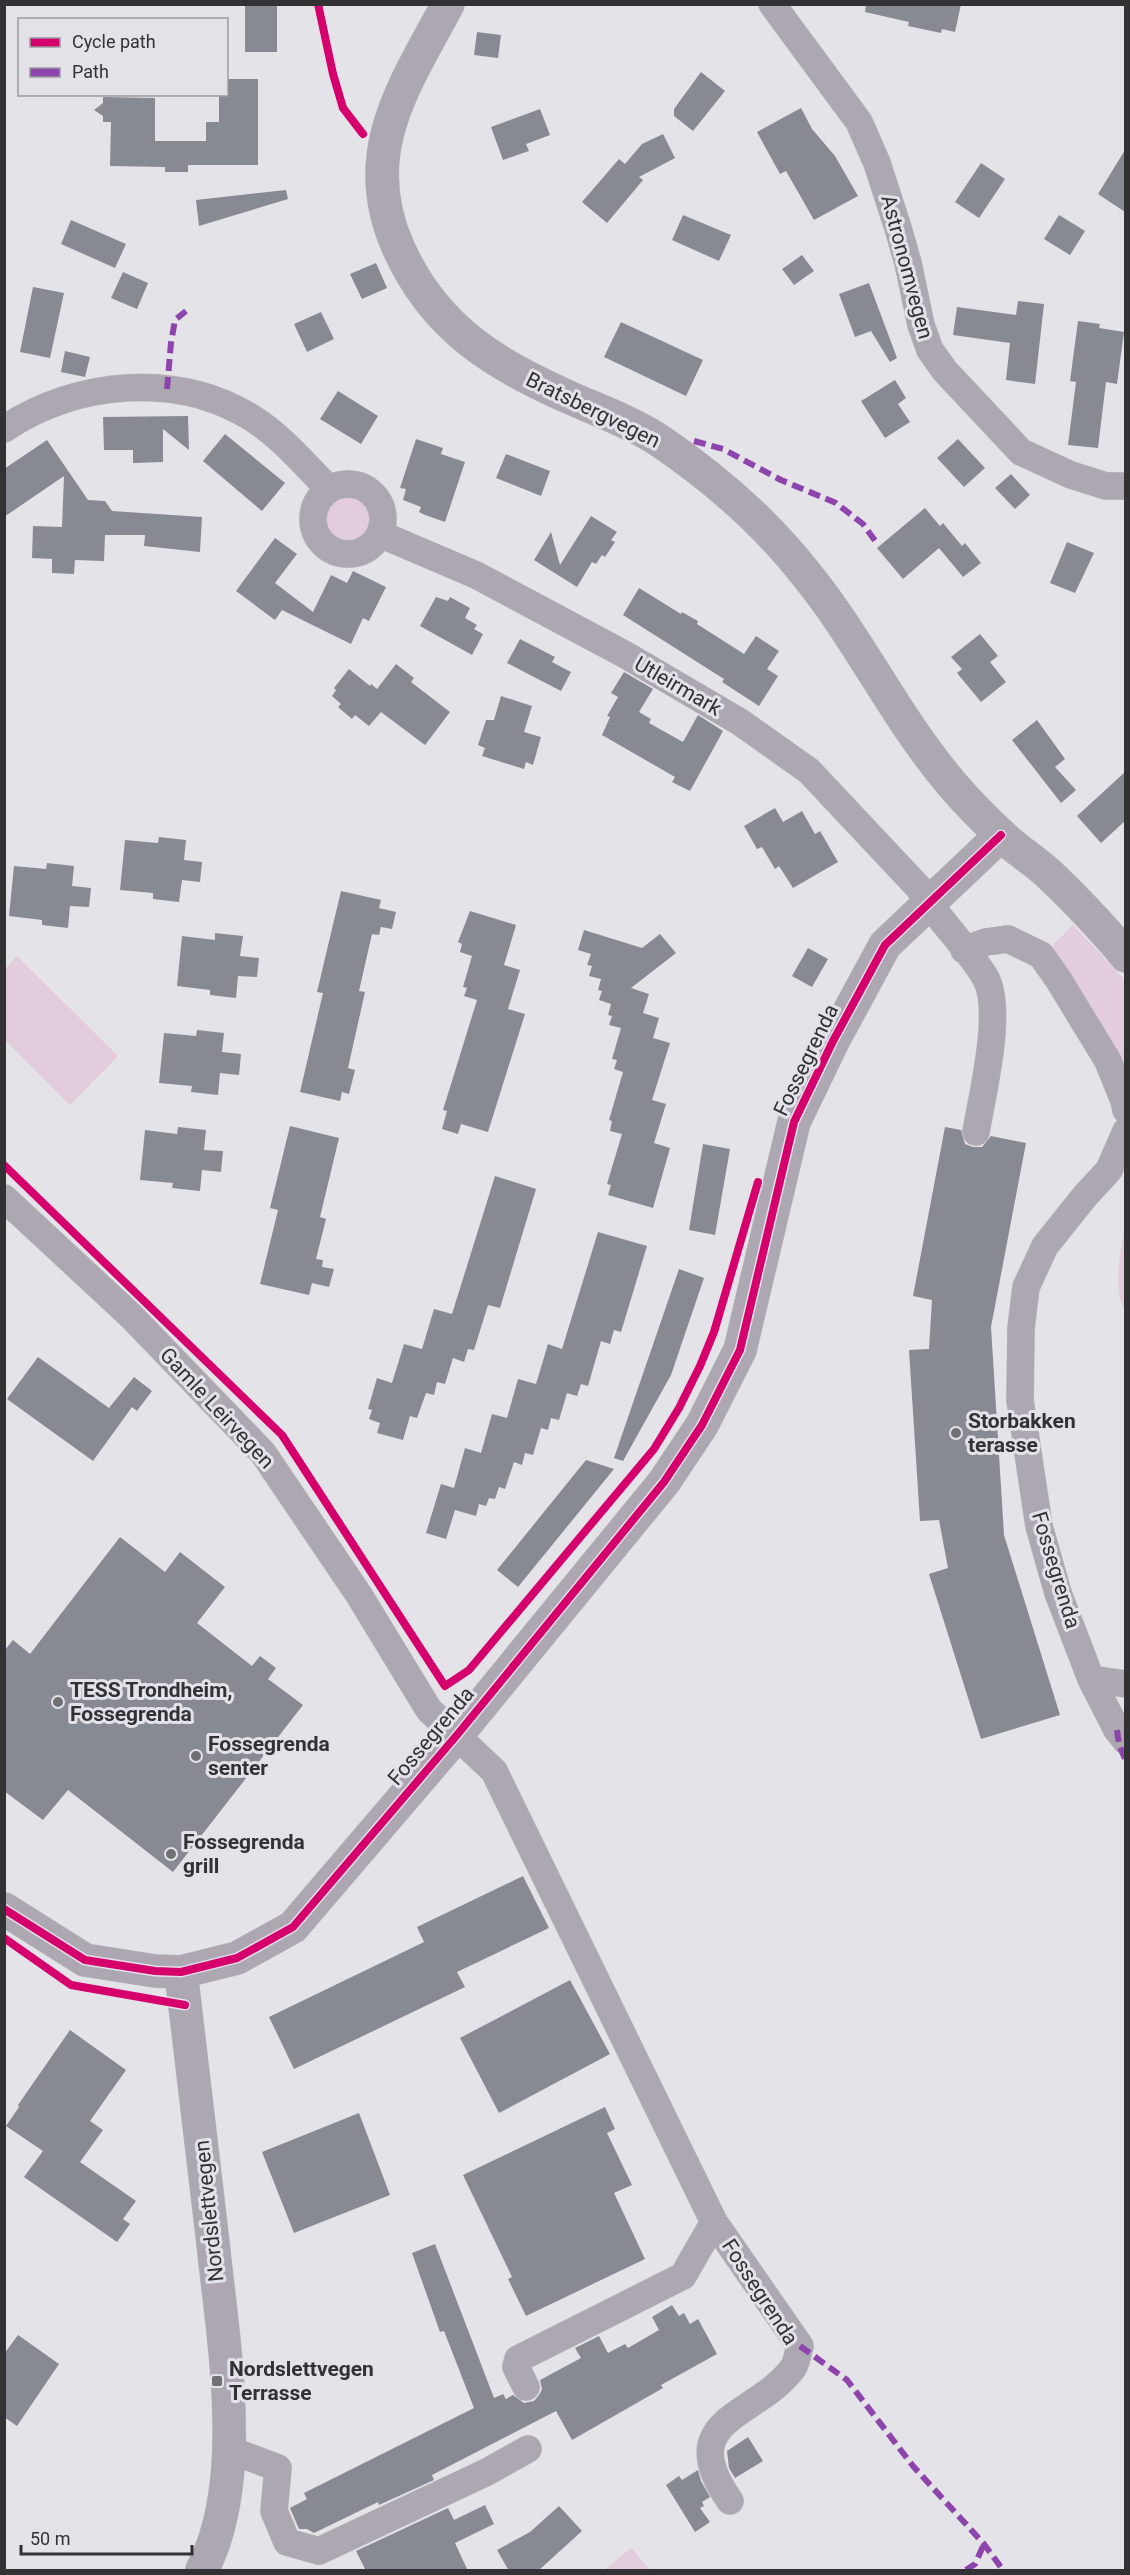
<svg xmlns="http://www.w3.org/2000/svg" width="1130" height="2575" font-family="Roboto,sans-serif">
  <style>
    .green { fill: #e3ccdc }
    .building { fill: #888a93 }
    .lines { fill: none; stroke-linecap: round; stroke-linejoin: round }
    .minor-casing { stroke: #c1c0c3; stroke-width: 28 }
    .tertiary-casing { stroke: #c1c0c3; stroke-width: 34 }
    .secondary-casing { stroke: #c1c0c3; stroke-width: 34 }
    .minor { stroke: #ada7b1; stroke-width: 27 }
    .tertiary { stroke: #ada7b1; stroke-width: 33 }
    .secondary { stroke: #ada7b1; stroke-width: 33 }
    .quiet { stroke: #8e44ad; stroke-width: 6; stroke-dasharray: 12 6; stroke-linecap: butt }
    .cycleway-casing { stroke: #e3e2e9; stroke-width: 11 }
    .cycleway { stroke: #d6006c; stroke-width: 8 }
    .poi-dot { fill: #706f73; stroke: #e3e2e9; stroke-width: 2 }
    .labels { text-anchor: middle; stroke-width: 6; stroke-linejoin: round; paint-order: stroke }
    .street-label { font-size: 21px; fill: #323134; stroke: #e3e2e9 }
    .poi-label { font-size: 21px; font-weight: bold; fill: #323134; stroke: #e3e2e9; text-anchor: start }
  </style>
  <rect width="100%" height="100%" fill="#e4e3e8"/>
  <path class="green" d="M322 519a26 26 0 1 1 52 0a26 26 0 1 1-52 0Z
    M1073,925L1125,980V1090L1047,951Z
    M17,956L118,1056L70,1105L5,1040V969Z
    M1125,1225V1311C1112,1287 1121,1251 1125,1225Z
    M631,2548L650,2570H604Z"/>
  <path class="building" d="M245,4H277V52H245Z
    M866,4H961L955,32L942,29L941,33L908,26L909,22L865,12Z
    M477,32L501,35L498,58L474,55Z
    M701,72L725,91L693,131L674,116V109Z
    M226,79H258V165H188V172H165V167L110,166L111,122H103V116L94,110L103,103V97L155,98V141H206V122H219V94H226Z
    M801,108L812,129L835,156L858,196L814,220L786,171L780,174L757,132Z
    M540,109L550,135L526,144L529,151L503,160L491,127Z
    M663,134L675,158L639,177L643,180L607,223L582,202L619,159L625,164L642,144Z
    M1125,150V212L1098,194Z
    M981,163L1005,179L979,218L955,202Z
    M286,190L288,199L199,226L196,200Z
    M683,215L731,235L719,261L672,240Z
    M1059,215L1085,231L1070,255L1044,239Z
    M71,220L126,244L115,268L61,244Z
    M802,255L814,271L794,285L782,269Z
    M376,263L387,288L362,299L350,274Z
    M123,272L148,283L137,309L111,298Z
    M869,283L897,358L890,362L871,331L855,337L839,294Z
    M33,287L64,293L50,358L20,352Z
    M1018,301L1044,304L1035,384L1006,380L1010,343L953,335L957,307L1016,315Z
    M321,312L334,339L307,352L294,324Z
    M1078,321L1100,324L1099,328L1124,332L1117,384L1106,382L1098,448L1068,445L1076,382L1070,381Z
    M621,322L703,360L686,396L604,357Z
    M65,351L90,357L85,377L61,372Z
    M895,380L906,398L898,404L910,422L885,438L861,401Z
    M338,391L378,416L361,444L320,419Z
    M188,416L189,450L163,429V462L133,463V450H104L103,417Z
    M225,434L285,483L262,511L203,461Z
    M416,439L443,448L441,454L465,462L445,522L425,515L419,512L421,507L403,500L406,489L400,488Z
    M958,439L985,468L964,487L937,458Z
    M47,440L88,500L105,501L112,511L202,517L200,552L144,546L145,535H105L104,561L75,560L74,574L52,573V559L32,558L33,526L62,527L64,476L4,517V469Z
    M506,454L550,471L541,496L496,478Z
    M1011,474L1030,495L1015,509L995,488Z
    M925,508L940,526L943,523L962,546L965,543L981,563L963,577L939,548L903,579L877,548Z
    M591,516L617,532L611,540L615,542L605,557L602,555L596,564L592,562L577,587L534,560L551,532L560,565Z
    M275,538L297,554L275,583L313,612L331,575L347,583L353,571L386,587L369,621L363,618L351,644L282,610L275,620L236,591Z
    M1067,542L1094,553L1075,593L1050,583Z
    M639,588L681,614L682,612L698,621L697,624L744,654L756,636L779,651L767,669L778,676L759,706L722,682L724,679L623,615Z
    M436,597L448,601L450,597L470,608L465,618L477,625L474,629L483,634L472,655L420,626Z
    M980,634L998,656L990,662L1006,682L981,702L957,673L962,669L951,657Z
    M520,639L555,657L552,662L571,672L561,691L507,663Z
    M396,664L414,678L411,682L450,712L425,745L381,712L369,726L355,715L352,719L338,707L341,704L332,696L336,690L334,688L349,669L370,686L371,684L377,689Z
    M624,672L653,689L639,712L651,719L649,723L683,742L698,715L723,731L690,791L672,782L675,777L602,735L610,717L607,716L618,697L611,693Z
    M501,696L532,706L524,732L541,737L533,765L526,762L524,769L482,756L485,748L478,745L486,720H494Z
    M1037,720L1065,759L1055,767L1076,790L1061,803L1012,740Z
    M1125,772V821L1101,843L1077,816Z
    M775,808L783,822L802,811L815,834L820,831L838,862L793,888L779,866L775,869L762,847L757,849L744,826Z
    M159,837L186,840L184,860L202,862L200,882L182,880L179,902L153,899V893L120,890L125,840L158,843Z
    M47,863L74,866L72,886L91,888L89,907L70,906L68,928L42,925V920L9,916L14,866L46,869Z
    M341,891L381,900L379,908L396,912L392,929L381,927L379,935L372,934L359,991L365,992L348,1068L355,1070L349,1094L342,1092L340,1101L300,1092L323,993L317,992Z
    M470,911L516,925L504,965L520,970L508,1009L525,1014L488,1132L461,1124L458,1134L442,1129L447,1111L443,1110L477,1000L464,996L467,988L463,987L472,956L460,952L462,944L458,942Z
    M584,930L642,948L660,934L676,953L631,988L649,994L643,1013L659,1018L653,1038L670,1043L652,1100L666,1104L654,1143L670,1148L653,1208L608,1195L611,1185L607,1184L622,1134L610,1131L612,1121L609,1120L623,1072L614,1069L617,1060L612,1059L621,1028L609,1025L612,1016L608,1015L611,1004L599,1000L602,991L598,990L601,979L589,976L592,966L587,965L591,954L578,950Z
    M215,933L243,936L240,956L259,958L257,977L238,976L236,998L210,995V990L177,986L182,936L215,940Z
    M808,948L828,959L812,987L792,976Z
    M197,1030L224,1033L222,1052L241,1054L239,1075L220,1073L218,1095L191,1092L192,1086L159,1083L164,1033L196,1036Z
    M290,1126L339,1138L320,1217L326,1219L316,1259L323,1260L322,1267L334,1269L329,1287L312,1283L309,1295L260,1284L278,1210L270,1208Z
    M178,1127L206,1130L204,1150L223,1151L221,1172L202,1170L200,1191L172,1188L173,1183L140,1180L145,1130L177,1134Z
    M945,1127L961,1130L965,1144L973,1147H982L991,1136L1026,1143L991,1327L1004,1535L1060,1715L981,1739L929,1574L948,1568L939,1520L920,1521L909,1350L929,1349L932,1300L913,1296Z
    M703,1144L730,1149L715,1235L689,1230Z
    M495,1176L536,1189L500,1308L488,1305L474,1350L468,1349L464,1362L453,1358L445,1384L437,1382L434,1395L426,1393L417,1418L410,1416L403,1440L377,1433L380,1423L369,1419L372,1410L368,1409L377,1378L392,1383L404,1344L422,1349L434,1309L452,1314Z
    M598,1232L647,1246L621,1332L614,1330L610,1344L601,1341L588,1386L581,1384L577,1396L567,1393L559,1420L551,1418L548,1430L541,1428L533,1455L525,1453L522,1465L514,1462L505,1489L499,1487L495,1499L489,1498L486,1506L479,1504L476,1516L455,1510L446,1539L426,1533L441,1484L454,1488L465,1448L481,1453L492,1414L507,1418L518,1379L536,1384L548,1344L562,1349Z
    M679,1269L704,1278L671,1375L623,1461L614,1458Z
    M38,1357L109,1408L134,1377L152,1391L137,1411L132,1407L93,1461L7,1399Z
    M586,1460L614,1469L518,1587L497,1570Z
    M120,1537L165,1572L180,1552L225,1587L197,1623L252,1666L260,1656L276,1668L268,1679L303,1705L173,1872L68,1790L43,1820L4,1791V1651L13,1640L30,1654Z
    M523,1876L549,1928L457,1972L465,1987L294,2069L269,2017L424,1942L417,1927Z
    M570,1980L610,2054L499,2113L460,2038Z
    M70,2030L126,2070L90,2121L103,2130L80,2162L136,2201L123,2219L130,2224L117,2242L24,2177L43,2151L6,2126L19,2107L18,2105Z
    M605,2107L615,2129L607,2133L632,2185L614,2193L645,2259L526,2316L508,2279L512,2277L463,2175Z
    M359,2113L390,2195L294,2233L262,2152Z
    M435,2244L494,2398L503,2394L506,2399L513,2395L524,2403L534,2401L539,2395L542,2389L540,2380L581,2358L575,2348L599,2336L608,2353L625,2344L628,2348L659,2330L652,2317L672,2305L679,2316L684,2313L690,2324L698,2319L717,2354L661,2385L663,2388L572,2440L556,2411L432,2475L434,2480L379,2505L378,2502L314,2533L307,2529H299L290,2508L307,2499L304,2493L474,2408L444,2331L440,2332L412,2253Z
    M18,2335L59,2364L17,2426L4,2417V2354Z
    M748,2437L763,2461L735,2478L729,2468L727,2451Z
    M698,2470L701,2481L710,2497L702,2502L704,2506L700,2508L710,2522L695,2532L666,2485L679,2476L682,2480Z
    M485,2505L494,2524L455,2543L468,2571H366L356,2551L448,2508L454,2520Z
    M559,2506L582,2531L538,2571H509L497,2550L530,2532Z"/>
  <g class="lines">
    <g class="minor-casing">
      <path id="minor" d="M772,4L859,122L877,163L898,228L908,263L921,325L930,350L945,371L1021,452L1071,475L1106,486H1126
        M4,429C76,381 177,371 252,418C281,436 305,465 329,489
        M313 519a35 35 0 1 1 70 0a35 35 0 1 1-70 0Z
        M380,534L476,575L624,654L740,722L809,771L919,888C938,920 966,945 985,977C1004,1008 982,1096 976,1132
        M964,950L986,942L1008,939L1041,955L1058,979L1108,1061L1124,1101L1126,1110
        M1126,1131L1109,1170L1085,1196L1045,1246L1026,1287L1021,1328L1020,1400L1039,1526L1058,1593L1091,1679L1117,1730L1126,1741
        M4,1198L131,1316L263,1453L359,1595L429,1710L494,1771L714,2222L800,2346C798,2352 797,2362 793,2368C756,2418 672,2418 730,2501
        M1091,1679L1126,1684
        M526,2387L516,2367L518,2359L683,2276L714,2222
        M230,2450L278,2468L274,2511L287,2542L319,2551L487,2472L528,2449"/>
    </g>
    <g class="tertiary-casing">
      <path id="tertiary" d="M4,1909L85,1960L155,1971L181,1972L237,1958L293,1927L457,1735L664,1482L702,1425L740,1350L794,1122L833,1041L885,945L1001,835
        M181,1972C192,2063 203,2153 213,2243C223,2341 249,2481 202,2570"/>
    </g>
    <g class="secondary-casing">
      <path id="secondary" d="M448,4C405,85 356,152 398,247C435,330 496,365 575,400C603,412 632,423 657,439C712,476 765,522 806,574C858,638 894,714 946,777C962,797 981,816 1000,834C1015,849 1034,860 1050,875C1076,900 1103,928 1126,956"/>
    </g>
    <use href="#minor" class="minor"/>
    <use href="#tertiary" class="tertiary"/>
    <use href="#secondary" class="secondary"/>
    <path class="quiet" d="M167,389L171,343L175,320L186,311
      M694,441L723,449L781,480L836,503L863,524L876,542
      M1117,1730L1119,1745L1126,1761
      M800,2346L847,2380L913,2466L984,2544L1003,2570
      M966,2570L975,2564L984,2544"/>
    <g class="cycleway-casing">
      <path id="cycleway" d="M318,4L333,74L343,108L363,134
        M4,1165L282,1435L445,1686L469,1670L654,1449L679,1408L700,1366L714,1332L758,1182
        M4,1909L85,1960L155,1971L181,1972L237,1958L293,1927L457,1735L664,1482L702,1425L740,1350L794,1122L833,1041L885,945L1001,835
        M4,1938L71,1985L185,2005"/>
    </g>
    <use href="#cycleway" class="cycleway"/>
  </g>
  <g class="poi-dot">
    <circle cx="956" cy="1433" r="6"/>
    <circle cx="58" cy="1702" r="6"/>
    <circle cx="196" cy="1756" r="6"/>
    <circle cx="171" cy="1854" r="6"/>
    <rect x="211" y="2375" width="12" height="12" rx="3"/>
  </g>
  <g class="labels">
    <g class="street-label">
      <text transform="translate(907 267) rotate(75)" y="7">Astronomvegen</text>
      <text transform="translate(593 410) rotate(26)" y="7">Bratsbergvegen</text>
      <text transform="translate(678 686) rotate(30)" y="7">Utleirmark</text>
      <text transform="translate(806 1060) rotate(-64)" y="7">Fossegrenda</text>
      <text transform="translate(217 1408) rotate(47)" y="7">Gamle Leirvegen</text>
      <text transform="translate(1056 1570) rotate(73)" y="7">Fossegrenda</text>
      <text transform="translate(431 1736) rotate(-50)" y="7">Fossegrenda</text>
      <text transform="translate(209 2211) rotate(-96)" y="7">Nordslettvegen</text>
      <text transform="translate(760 2292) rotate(57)" y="7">Fossegrenda</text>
    </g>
    <g class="poi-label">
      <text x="968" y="1428">Storbakken<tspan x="968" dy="24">terasse</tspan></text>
      <text x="70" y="1697">TESS Trondheim,<tspan x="70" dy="24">Fossegrenda</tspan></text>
      <text x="208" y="1751">Fossegrenda<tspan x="208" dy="24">senter</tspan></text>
      <text x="183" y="1849">Fossegrenda<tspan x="183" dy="24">grill</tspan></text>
      <text x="229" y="2376">Nordslettvegen<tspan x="229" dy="24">Terrasse</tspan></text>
    </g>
  </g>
  <rect width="1130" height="2575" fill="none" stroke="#323134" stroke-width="12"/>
  <rect x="18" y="18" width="210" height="78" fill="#e3e2e9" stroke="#9c9ba1" stroke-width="1.5"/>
  <rect x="30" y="38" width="30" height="9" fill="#d6006c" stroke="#9c9ba1" stroke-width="1.5"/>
  <text x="72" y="48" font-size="18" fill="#323134">Cycle path</text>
  <rect x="30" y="68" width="30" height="9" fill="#8e44ad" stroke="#9c9ba1" stroke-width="1.5"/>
  <text x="72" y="78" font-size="18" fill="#323134">Path</text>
  <path d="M21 2545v9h171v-9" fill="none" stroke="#323134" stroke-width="3"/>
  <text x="30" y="2545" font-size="18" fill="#323134" stroke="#e3e2e9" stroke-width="4.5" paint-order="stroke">50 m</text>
</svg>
